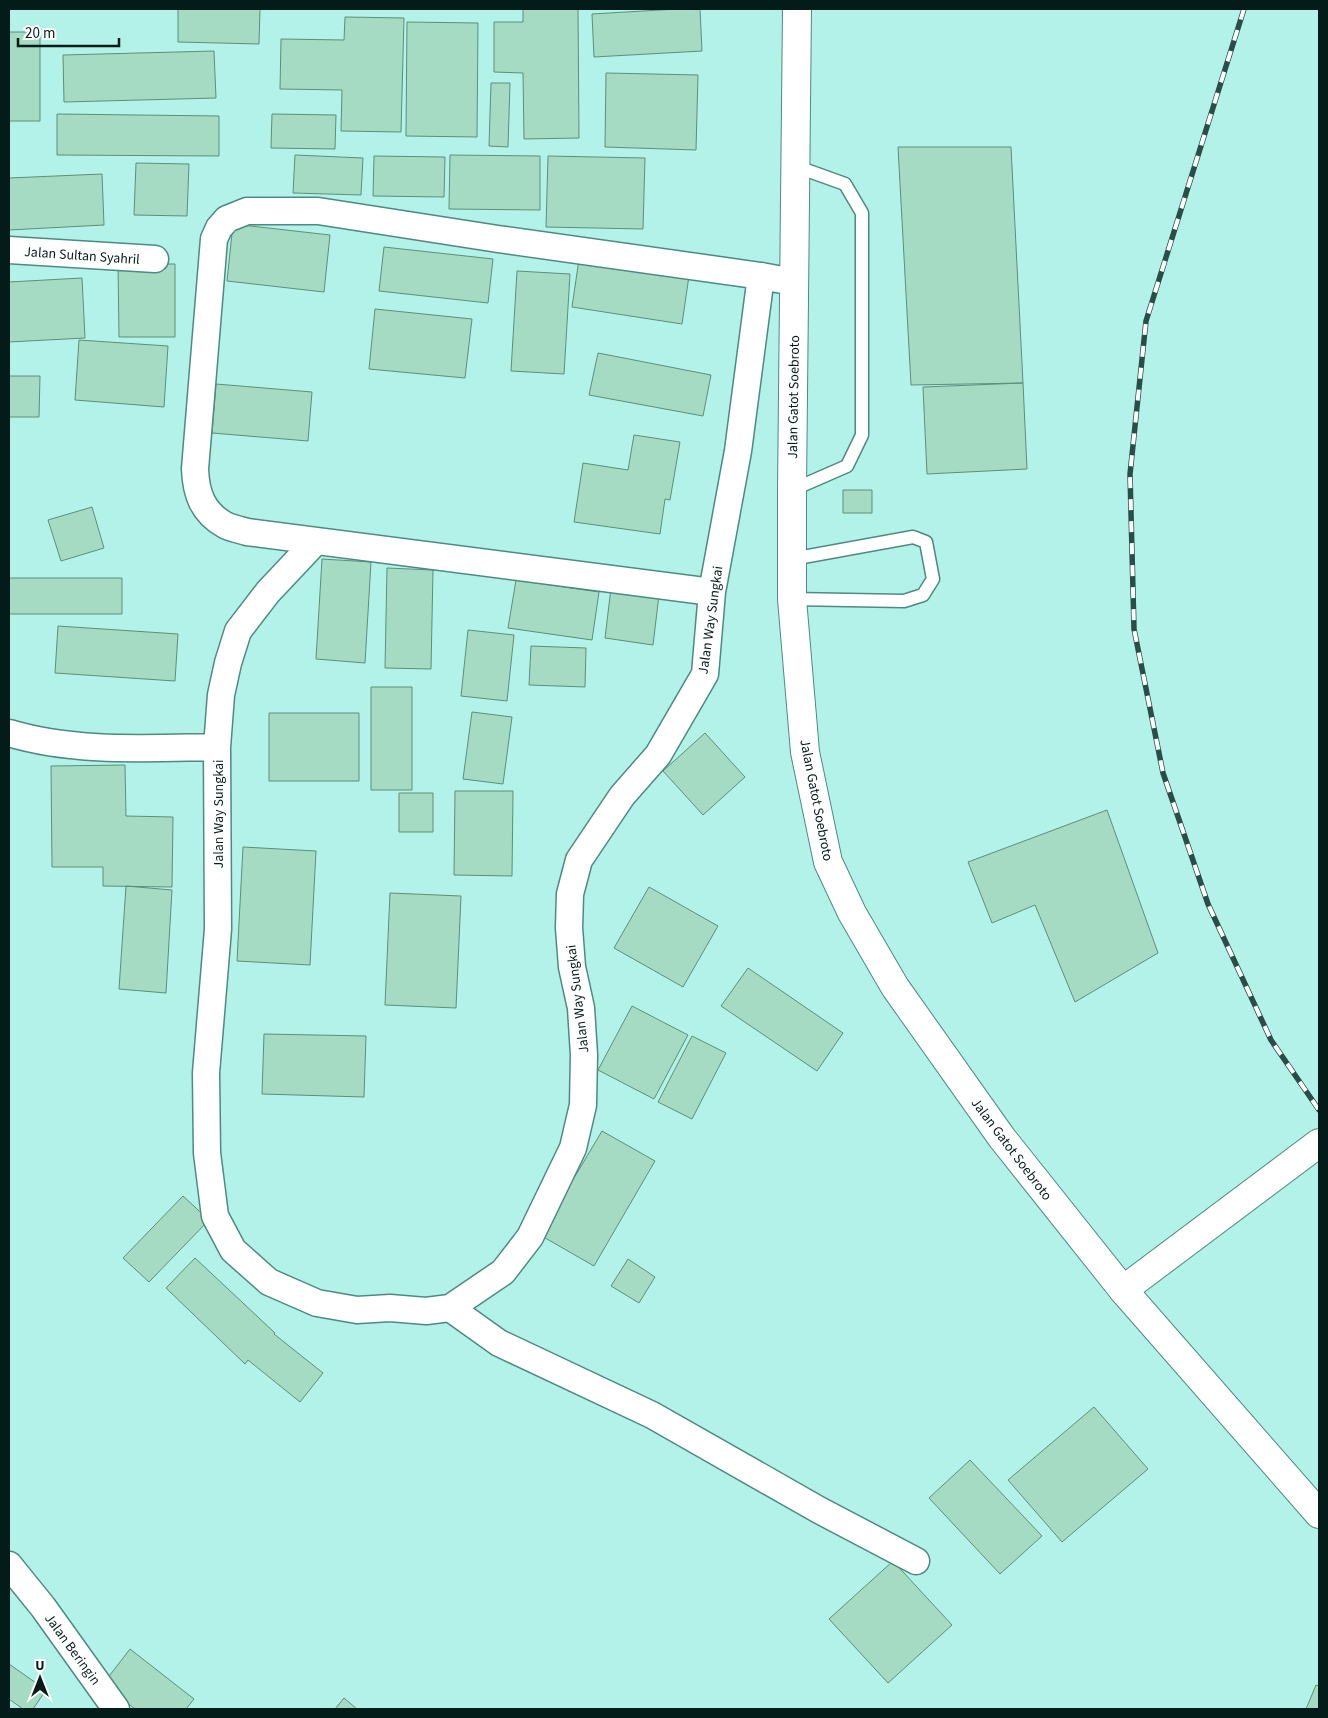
<svg xmlns="http://www.w3.org/2000/svg" width="1328" height="1718" font-family="'Source Sans 3',sans-serif">
  <style>
    .building { fill: #a5dbc2; stroke: #5c8f79 }
    .lines { fill: none; stroke-linecap: round; stroke-linejoin: round }
    .service-casing { stroke: #4d8a82; stroke-width: 15 }
    .minor-casing { stroke: #4d8a82; stroke-width: 29 }
    .tertiary-casing { stroke: #4d8a82; stroke-width: 30 }
    .primary-casing { stroke: #4d8a82; stroke-width: 30 }
    .service { stroke: #fff; stroke-width: 12 }
    .minor { stroke: #fff; stroke-width: 26 }
    .tertiary { stroke: #fff; stroke-width: 28 }
    .primary { stroke: #fff; stroke-width: 28 }
    .rail-casing { stroke: #2b4c49; stroke-width: 5.5 }
    .rail { stroke: #fff; stroke-width: 4; stroke-dasharray: 11; stroke-linecap: butt }
    .labels { text-anchor: middle; stroke-width: 4.5; stroke-linejoin: round; paint-order: stroke }
    .street-label { font-size: 14px; fill: #031c1a; stroke: #fff }
  </style>
  <rect width="100%" height="100%" fill="#b3f2e9"/>
  <path class="building" d="M178,9H260L259,44L178,42Z
    M523,9H578L579,138L524,139L523,73L494,72V22H523Z
    M677,9H700L702,51L594,57L592,14Z
    M345,17L404,18L401,132L341,131L342,90L280,89L281,39L344,40Z
    M407,22L478,23L477,137L406,136Z
    M9,32H40V121H9Z
    M214,51L216,98L64,102L63,55Z
    M606,73L698,75L696,150L605,147Z
    M491,83H510L508,147L489,146Z
    M57,114L219,116V156L57,155Z
    M272,114L336,115L335,149L271,148Z
    M898,147H1011L1023,383L911,385Z
    M295,155L363,158L361,195L293,193Z
    M450,155L540,156V210L449,209Z
    M374,156L445,157L444,197L373,196Z
    M548,156L645,158L643,229L546,227Z
    M136,163L189,164L187,216L134,215Z
    M102,174L104,225L9,230V178Z
    M233,224L330,235L324,292L227,281Z
    M384,247L493,259L488,303L379,291Z
    M579,259L689,276L682,324L572,307Z
    M118,264H175V337H119Z
    M517,271L570,274L564,374L511,371Z
    M82,278L85,338L9,342V282Z
    M375,309L472,319L465,378L369,369Z
    M79,340L168,346L164,407L75,400Z
    M598,353L711,375L703,416L589,395Z
    M9,376H40L39,417H9Z
    M1023,383L1027,469L927,474L923,387Z
    M216,384L312,392L308,441L212,433Z
    M634,435L680,442L670,500L665,499L660,534L574,522L583,463L628,470Z
    M843,490H872V513H843Z
    M92,507L104,548L61,561L48,520Z
    M322,559L371,562L365,663L316,659Z
    M387,568L433,570L431,669L385,668Z
    M9,578H122V614H9Z
    M516,580L599,592L592,640L508,628Z
    M611,588L659,595L653,645L605,638Z
    M58,626L178,634L175,681L55,673Z
    M468,630L514,635L507,701L461,696Z
    M531,646L586,648L585,687L529,685Z
    M371,687H412V790H371Z
    M472,712L512,717L503,784L463,779Z
    M269,713H359V781H269Z
    M705,733L745,777L703,815L663,771Z
    M125,765L126,816L173,817L172,887L103,886V867H52L51,766Z
    M455,791H513L512,876L454,875Z
    M399,793H433V832H399Z
    M1107,810L1158,953L1075,1002L1035,905L992,923L968,862Z
    M243,847L316,851L310,965L237,961Z
    M126,886L172,890L166,993L119,989Z
    M649,887L718,926L683,987L614,948Z
    M390,893L461,896L456,1008L385,1005Z
    M748,968L843,1033L817,1071L721,1006Z
    M632,1006L688,1035L654,1099L598,1070Z
    M264,1034L366,1036L364,1097L262,1094Z
    M692,1036L726,1053L692,1119L658,1102Z
    M602,1131L655,1161L594,1266L540,1235Z
    M183,1196L209,1220L149,1282L123,1258Z
    M195,1258L275,1333L274,1334L323,1373L300,1402L248,1360L245,1364L166,1288Z
    M628,1259L655,1277L639,1303L611,1286Z
    M1094,1407L1148,1469L1062,1542L1008,1480Z
    M970,1460L1042,1536L1000,1574L929,1498Z
    M893,1561L952,1625L888,1683L829,1619Z
    M130,1649L194,1699L186,1709H135L103,1684Z
    M9,1664L46,1690L33,1709H23L9,1699Z
    M1316,1685L1319,1686V1709H1306Z
    M344,1698L357,1709H335Z"/>
  <g class="lines">
    <g class="service-casing">
      <path id="service" d="M792,490L847,466L862,435V213L845,184L795,166
        M792,559L913,537L926,542L933,579L923,595L904,601L792,599"/>
    </g>
    <g class="minor-casing">
      <path id="minor" d="M9,250L155,259
        M316,541L268,592L238,631L228,663L221,695L217,747L218,929L206,1073L207,1153L215,1216L233,1250L269,1282L317,1303L357,1310L390,1308L426,1311L450,1308L503,1272L530,1237L573,1148L583,1105L584,1055L581,1008L572,967L569,928L570,894L579,860L622,796L658,755L705,674L712,592L738,451L761,276
        M712,592L247,532C240,530 231,528 225,525C202,512 196,493 195,469L214,239L219,228L227,219L247,211H318L498,239L761,276L794,282
        M9,733C76,753 148,748 217,747
        M450,1308L499,1343L652,1415L819,1510L916,1561
        M9,1565L43,1607L116,1709"/>
    </g>
    <g class="tertiary-casing">
      <path id="tertiary" d="M1123,1290L1319,1143"/>
    </g>
    <g class="primary-casing">
      <path id="primary" d="M797,9L792,490V599L805,752L828,862L852,913L895,987L1002,1138L1123,1290L1319,1514"/>
    </g>
    <use href="#service" class="service"/>
    <use href="#minor" class="minor"/>
    <use href="#tertiary" class="tertiary"/>
    <use href="#primary" class="primary"/>
    <g class="rail-casing">
      <path id="rail" d="M1244,9L1146,321L1130,474L1134,629L1163,773L1208,904L1271,1040L1319,1110"/>
    </g>
    <use href="#rail" class="rail"/>
  </g>
  <g class="labels">
    <g class="street-label">
      <text transform="translate(82 255) rotate(4)" y="5">Jalan Sultan Syahril</text>
      <text transform="translate(793 397) rotate(-89)" y="5">Jalan Gatot Soebroto</text>
      <text transform="translate(710 620) rotate(-82)" y="5">Jalan Way Sungkai</text>
      <text transform="translate(817 800) rotate(79)" y="5">Jalan Gatot Soebroto</text>
      <text transform="translate(218 814) rotate(-90)" y="5">Jalan Way Sungkai</text>
      <text transform="translate(577 999) rotate(-97)" y="5">Jalan Way Sungkai</text>
      <text transform="translate(1012 1149) rotate(53)" y="5">Jalan Gatot Soebroto</text>
      <text transform="translate(73 1649) rotate(54)" y="5">Jalan Beringin</text>
    </g>
  </g>
  <rect width="1328" height="1718" fill="none" stroke="#031c1a" stroke-width="20"/>
  <g transform="translate(40 1678)" stroke="#ffffff" stroke-width="4" paint-order="stroke">
  <path d="M0-4L9 19L0 12L-9 19Z" fill="#031c1a"/>
  <text y="-8" font-size="14" font-weight="bold" text-anchor="middle" fill="#031c1a">U</text>
  </g>
  <path d="M18 38v8h101v-8" fill="none" stroke="#031c1a" stroke-width="2.5"/>
  <text x="25" y="38" font-size="15" fill="#031c1a" stroke="#ffffff" stroke-width="4" paint-order="stroke">20 m</text>
</svg>
